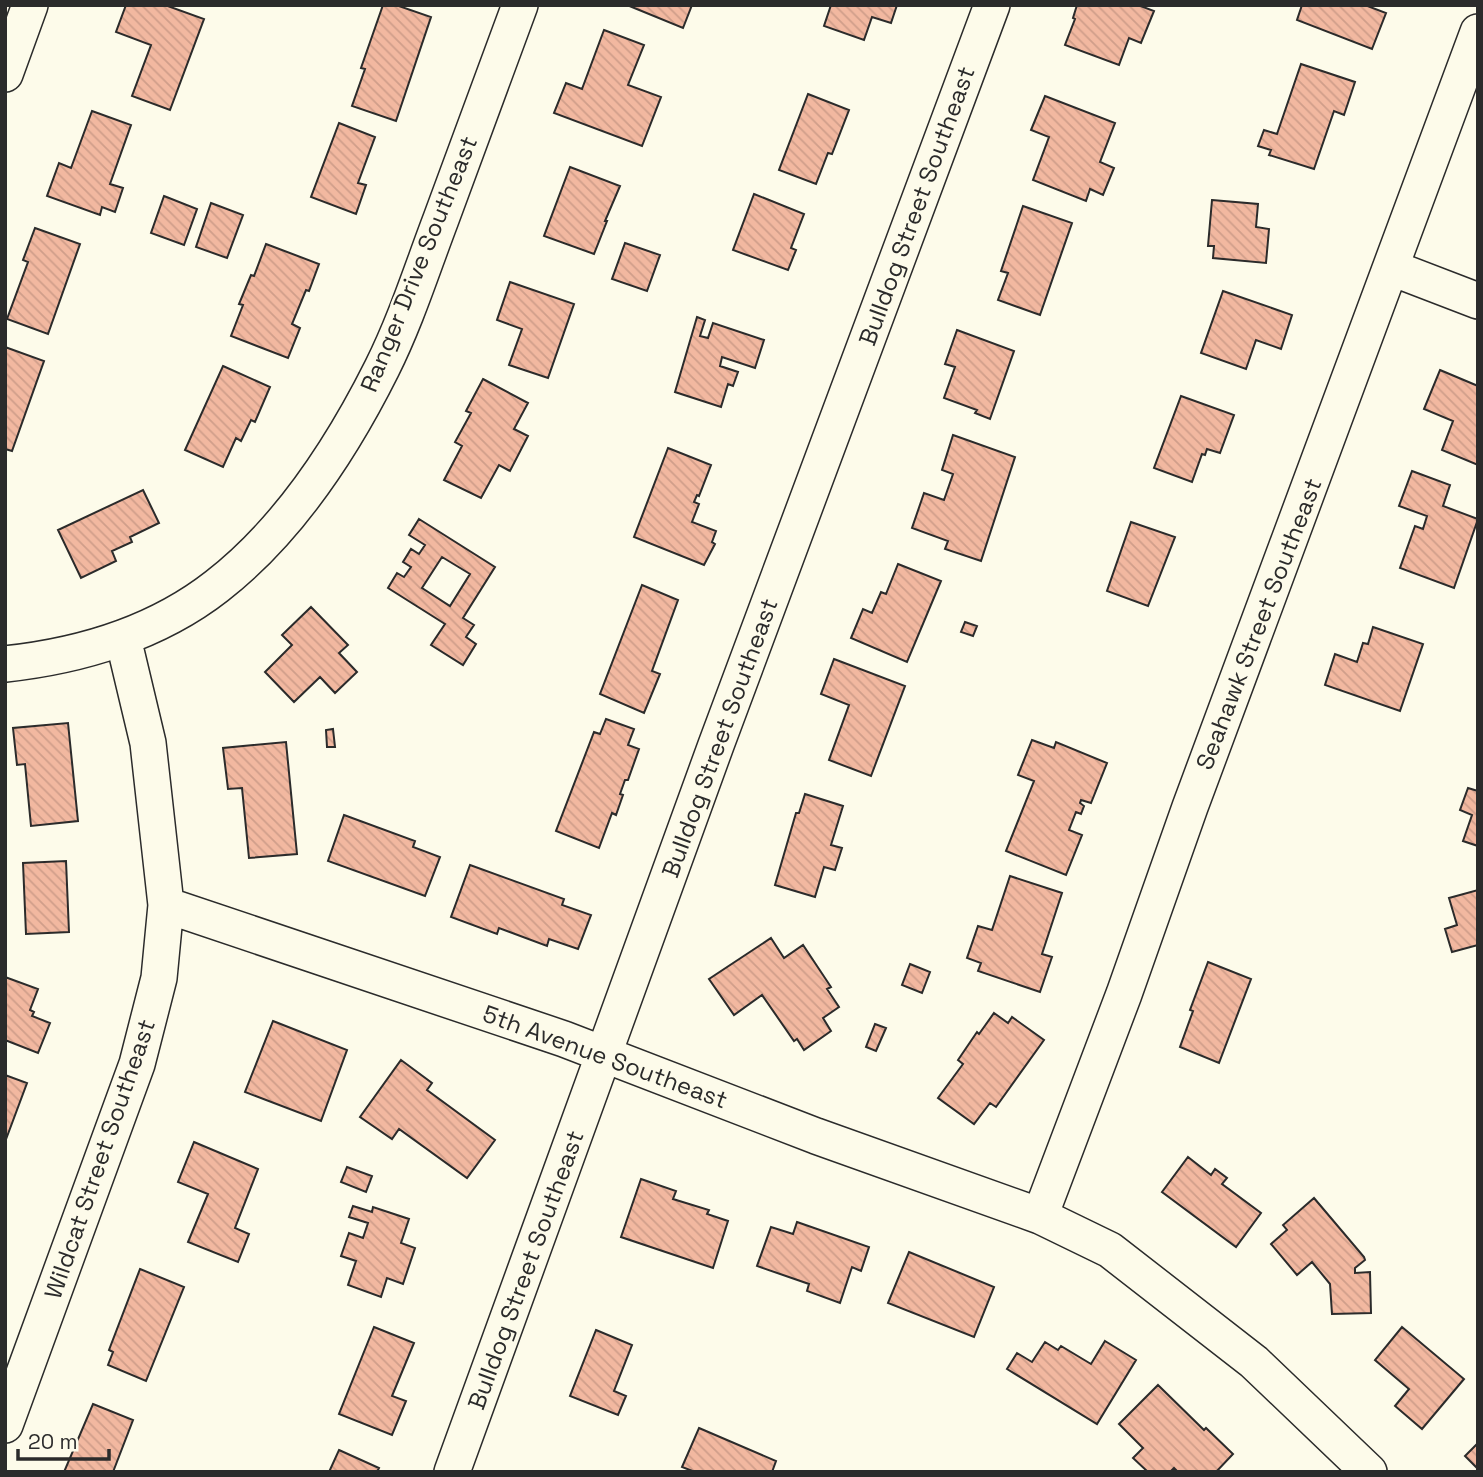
<svg xmlns="http://www.w3.org/2000/svg" width="1483" height="1477" font-family="'Space Grotesk',sans-serif">
  <style>
    .building { fill: url(#building-back-hatch); stroke: #2b2b2b; stroke-width: 2; fill-rule: evenodd }
    .lines { fill: none; stroke-linecap: round; stroke-linejoin: round }
    .minor-casing { stroke: #2b2b2b; stroke-width: 38 }
    .minor { stroke: #fdfbea; stroke-width: 35 }
    .labels { text-anchor: middle; stroke-width: 5; stroke-linejoin: round; paint-order: stroke }
    .street-label { font-size: 24px; fill: #2b2b2b; stroke: #fdfbea }
  </style>
  <defs>
    <pattern id="building-back-hatch" width="6" height="6" patternUnits="userSpaceOnUse" patternTransform="scale(1.75)"><rect width="6" height="6" fill="#f2b8a0"/><path d="M-1 5l2 2M0 0l6 6M5-1l2 2" fill="none" stroke="#d09e8a"/></pattern>
  </defs>
  <rect width="100%" height="100%" fill="#fdfbea"/>
  <path class="building" d="M126,5H165L204,19L170,110L132,96L151,45L116,32Z
    M383,5H396L431,17L396,121L352,106L365,69L361,68Z
    M627,5H692L683,28Z
    M831,5H897L891,23L872,17L864,40L824,26Z
    M1077,5H1138L1154,11L1141,43L1129,38L1119,65L1065,45L1075,19L1073,18Z
    M1302,5H1365L1386,13L1372,49L1297,20Z
    M604,30L644,45L628,85L661,97L642,146L554,113L566,83L582,89Z
    M1301,64L1355,82L1344,115L1334,111L1314,169L1269,155L1271,150L1258,146L1264,130L1277,134Z
    M808,94L849,110L832,154L828,153L816,184L779,170Z
    M1045,96L1115,123L1100,162L1114,168L1103,195L1090,189L1086,201L1033,180L1049,137L1031,130Z
    M92,111L131,125L110,184L123,188L115,212L102,207L100,215L47,196L59,163L71,168Z
    M339,123L375,137L358,183L366,185L356,214L311,197Z
    M570,167L620,186L605,221H607L594,254L544,236Z
    M754,194L804,214L791,248L796,250L788,270L733,250Z
    M164,196L197,209L184,245L151,233Z
    M1212,200L1258,204L1256,227L1269,229L1266,263L1213,258L1214,246H1208Z
    M211,203L243,215L227,258L196,247Z
    M1023,206L1072,223L1040,315L998,300L1008,273L1001,271Z
    M35,228L80,244L48,334L7,319L28,262L23,260Z
    M625,243L660,255L647,291L612,279Z
    M266,244L319,264L309,291L306,290L292,324L300,328L288,358L231,336L243,305L239,304L251,275L254,276Z
    M510,282L574,304L548,378L509,365L522,329L497,320Z
    M1223,291L1292,315L1281,349L1256,340L1246,369L1201,353Z
    M697,317L705,320L700,336L708,338L713,323L764,340L755,368L722,357L720,366L738,372L733,386L728,384L721,407L675,392Z
    M957,330L1014,351L990,419L975,413L977,410L944,398L955,367L945,364Z
    M5,347L44,361L12,451L5,449Z
    M223,366L270,387L255,422L251,420L241,441L236,438L223,467L185,450Z
    M1440,370L1478,386V465L1442,450L1453,421L1424,409Z
    M483,379L528,403L514,429L528,436L510,471L499,465L481,498L444,480L462,446L455,442L471,413L466,411Z
    M1181,396L1234,415L1220,453L1207,449L1205,455L1202,454L1192,482L1154,468Z
    M953,435L1015,457L981,561L945,549L948,541L912,528L924,493L944,500L953,474L942,470Z
    M668,448L711,465L699,496L697,495L694,502L699,504L692,522L716,531L712,542L715,544L704,565L634,537Z
    M1412,471L1450,485L1443,506L1478,519L1454,588L1400,568L1415,526L1423,529L1427,516L1399,506Z
    M143,490L159,523L130,537L132,542L112,551L116,561L81,578L58,530Z
    M419,519L495,567L463,618L474,625L466,637L476,644L463,665L431,645L445,624L388,588L397,573L404,577L411,567L403,562L411,549L419,554L425,545L409,535ZM442,557L470,574L450,606L422,588Z
    M1131,522L1175,537L1148,606L1107,591Z
    M898,564L941,581L907,662L851,638L863,609L872,613L881,592L886,594Z
    M642,585L678,600L652,671L660,674L644,713L600,694Z
    M311,607L348,645L339,653L357,672L335,693L320,677L294,702L265,672L292,645L282,635Z
    M965,622L977,626L973,636L961,632Z
    M1373,627L1423,644L1400,711L1325,685L1335,654L1357,662L1363,643L1368,644Z
    M834,659L905,686L871,776L829,760L849,705L821,694Z
    M606,719L634,729L628,745L639,749L628,780H625L620,794L623,795L616,815L612,813L599,848L556,831L594,732L600,734Z
    M68,723L78,821L31,826L25,764L17,765L13,728Z
    M333,729L335,747H327L326,730Z
    M1032,740L1054,748L1056,742L1107,763L1091,803L1081,800L1080,803L1084,806L1081,814L1076,812L1069,830L1082,835L1066,875L1006,851L1034,781L1018,775Z
    M286,742L297,854L249,858L242,788L228,789L223,748Z
    M1468,788L1478,791V846L1463,841L1472,815L1460,810Z
    M805,794L843,806L831,845L842,848L835,870L824,867L815,897L775,885L796,813H799Z
    M344,815L415,841L413,847L440,857L425,896L328,861Z
    M66,861L69,932L26,934L23,863Z
    M470,865L564,899L562,905L591,915L578,949L549,939L547,946L499,928L497,934L451,917Z
    M1010,876L1062,893L1042,954L1052,957L1040,992L978,971L981,963L967,958L978,926L992,930Z
    M1478,890V945L1452,952L1445,929L1457,925L1449,898Z
    M771,938L784,958L803,945L831,987L827,989L839,1007L823,1018L831,1031L804,1050L797,1039L794,1041L762,995L734,1015L709,979Z
    M1208,962L1251,979L1219,1063L1180,1047L1193,1011L1190,1010Z
    M910,964L930,972L922,993L902,985Z
    M5,977L38,989L30,1010L34,1012L32,1016L50,1023L38,1053L5,1040Z
    M994,1013L1008,1023L1012,1017L1044,1040L996,1107L990,1103L974,1124L938,1098L963,1064L958,1060L977,1032L979,1034Z
    M273,1021L347,1050L321,1121L245,1092Z
    M875,1024L886,1028L876,1051L866,1047Z
    M401,1060L432,1083L427,1090L495,1140L467,1178L399,1129L392,1139L360,1117Z
    M5,1075L27,1083L5,1142Z
    M194,1142L258,1169L235,1228L249,1234L238,1262L188,1242L208,1194L178,1182Z
    M1188,1157L1211,1175L1215,1169L1227,1178L1222,1184L1261,1213L1236,1247L1162,1192Z
    M347,1167L372,1176L366,1192L341,1182Z
    M641,1179L676,1191L673,1199L709,1210L707,1214L728,1221L713,1268L621,1237Z
    M1314,1198L1364,1257L1365,1260L1355,1268V1273L1370,1272L1371,1313L1332,1314L1330,1284L1312,1262L1297,1275L1271,1244L1287,1230L1283,1225Z
    M353,1206L372,1212L373,1207L409,1219L401,1243L415,1248L403,1284L387,1278L381,1297L348,1285L356,1261L341,1256L349,1233L363,1238L368,1223L349,1217Z
    M797,1222L869,1247L861,1271L852,1267L840,1303L807,1291L809,1284L757,1266L771,1227L793,1234Z
    M909,1252L994,1287L974,1337L888,1303Z
    M140,1269L184,1287L146,1381L108,1365L113,1352L109,1350Z
    M374,1327L414,1343L392,1396L406,1401L392,1435L339,1414Z
    M1402,1327L1464,1379L1422,1429L1395,1406L1409,1389L1375,1360Z
    M596,1330L632,1345L614,1391L626,1396L618,1415L570,1396Z
    M1105,1341L1136,1360L1097,1424L1007,1369L1017,1353L1032,1362L1045,1342L1058,1350L1061,1346L1091,1364Z
    M1158,1385L1204,1430L1206,1428L1233,1454L1216,1472H1178L1174,1468L1170,1472H1148L1133,1458L1143,1448L1119,1424Z
    M93,1404L133,1420L113,1472H64Z
    M699,1428L776,1461L772,1472H695L682,1467Z
    M1478,1443V1469L1465,1456Z
    M339,1450L379,1468L377,1472H329Z"/>
  <g class="lines">
    <g class="minor-casing">
      <path id="minor" d="M5,74L30,5
        M1392,268L1478,301
        M5,664C80,656 157,633 217,586C289,530 342,448 382,368C406,320 422,269 441,219C467,148 493,77 520,5
        M166,905L564,1039L816,1136L1040,1216L1110,1250L1254,1362L1369,1472
        M1040,1216L1124,994L1190,807L1478,32
        M5,1425L137,1064L159,978L166,905L148,743L123,638
        M452,1472L716,745L992,5"/>
    </g>
    <use href="#minor" class="minor"/>
  </g>
  <g class="labels">
    <g class="street-label">
      <text transform="translate(917 206) rotate(-70)" y="8">Bulldog Street Southeast</text>
      <text transform="translate(419 264) rotate(-68)" y="8">Ranger Drive Southeast</text>
      <text transform="translate(1259 624) rotate(-69)" y="8">Seahawk Street Southeast</text>
      <text transform="translate(720 738) rotate(-70)" y="8">Bulldog Street Southeast</text>
      <text transform="translate(605 1057) rotate(20)" y="8">5th Avenue Southeast</text>
      <text transform="translate(100 1159) rotate(-71)" y="8">Wildcat Street Southeast</text>
      <text transform="translate(526 1270) rotate(-70)" y="8">Bulldog Street Southeast</text>
    </g>
  </g>
  <rect width="1483" height="1477" fill="none" stroke="#2b2b2b" stroke-width="14"/>
  <path d="M18 1449v10h91v-10" fill="none" stroke="#2b2b2b" stroke-width="3.5"/>
  <text x="28" y="1449" font-size="21" fill="#2b2b2b" stroke="#fdfbea" stroke-width="5" paint-order="stroke">20 m</text>
</svg>
